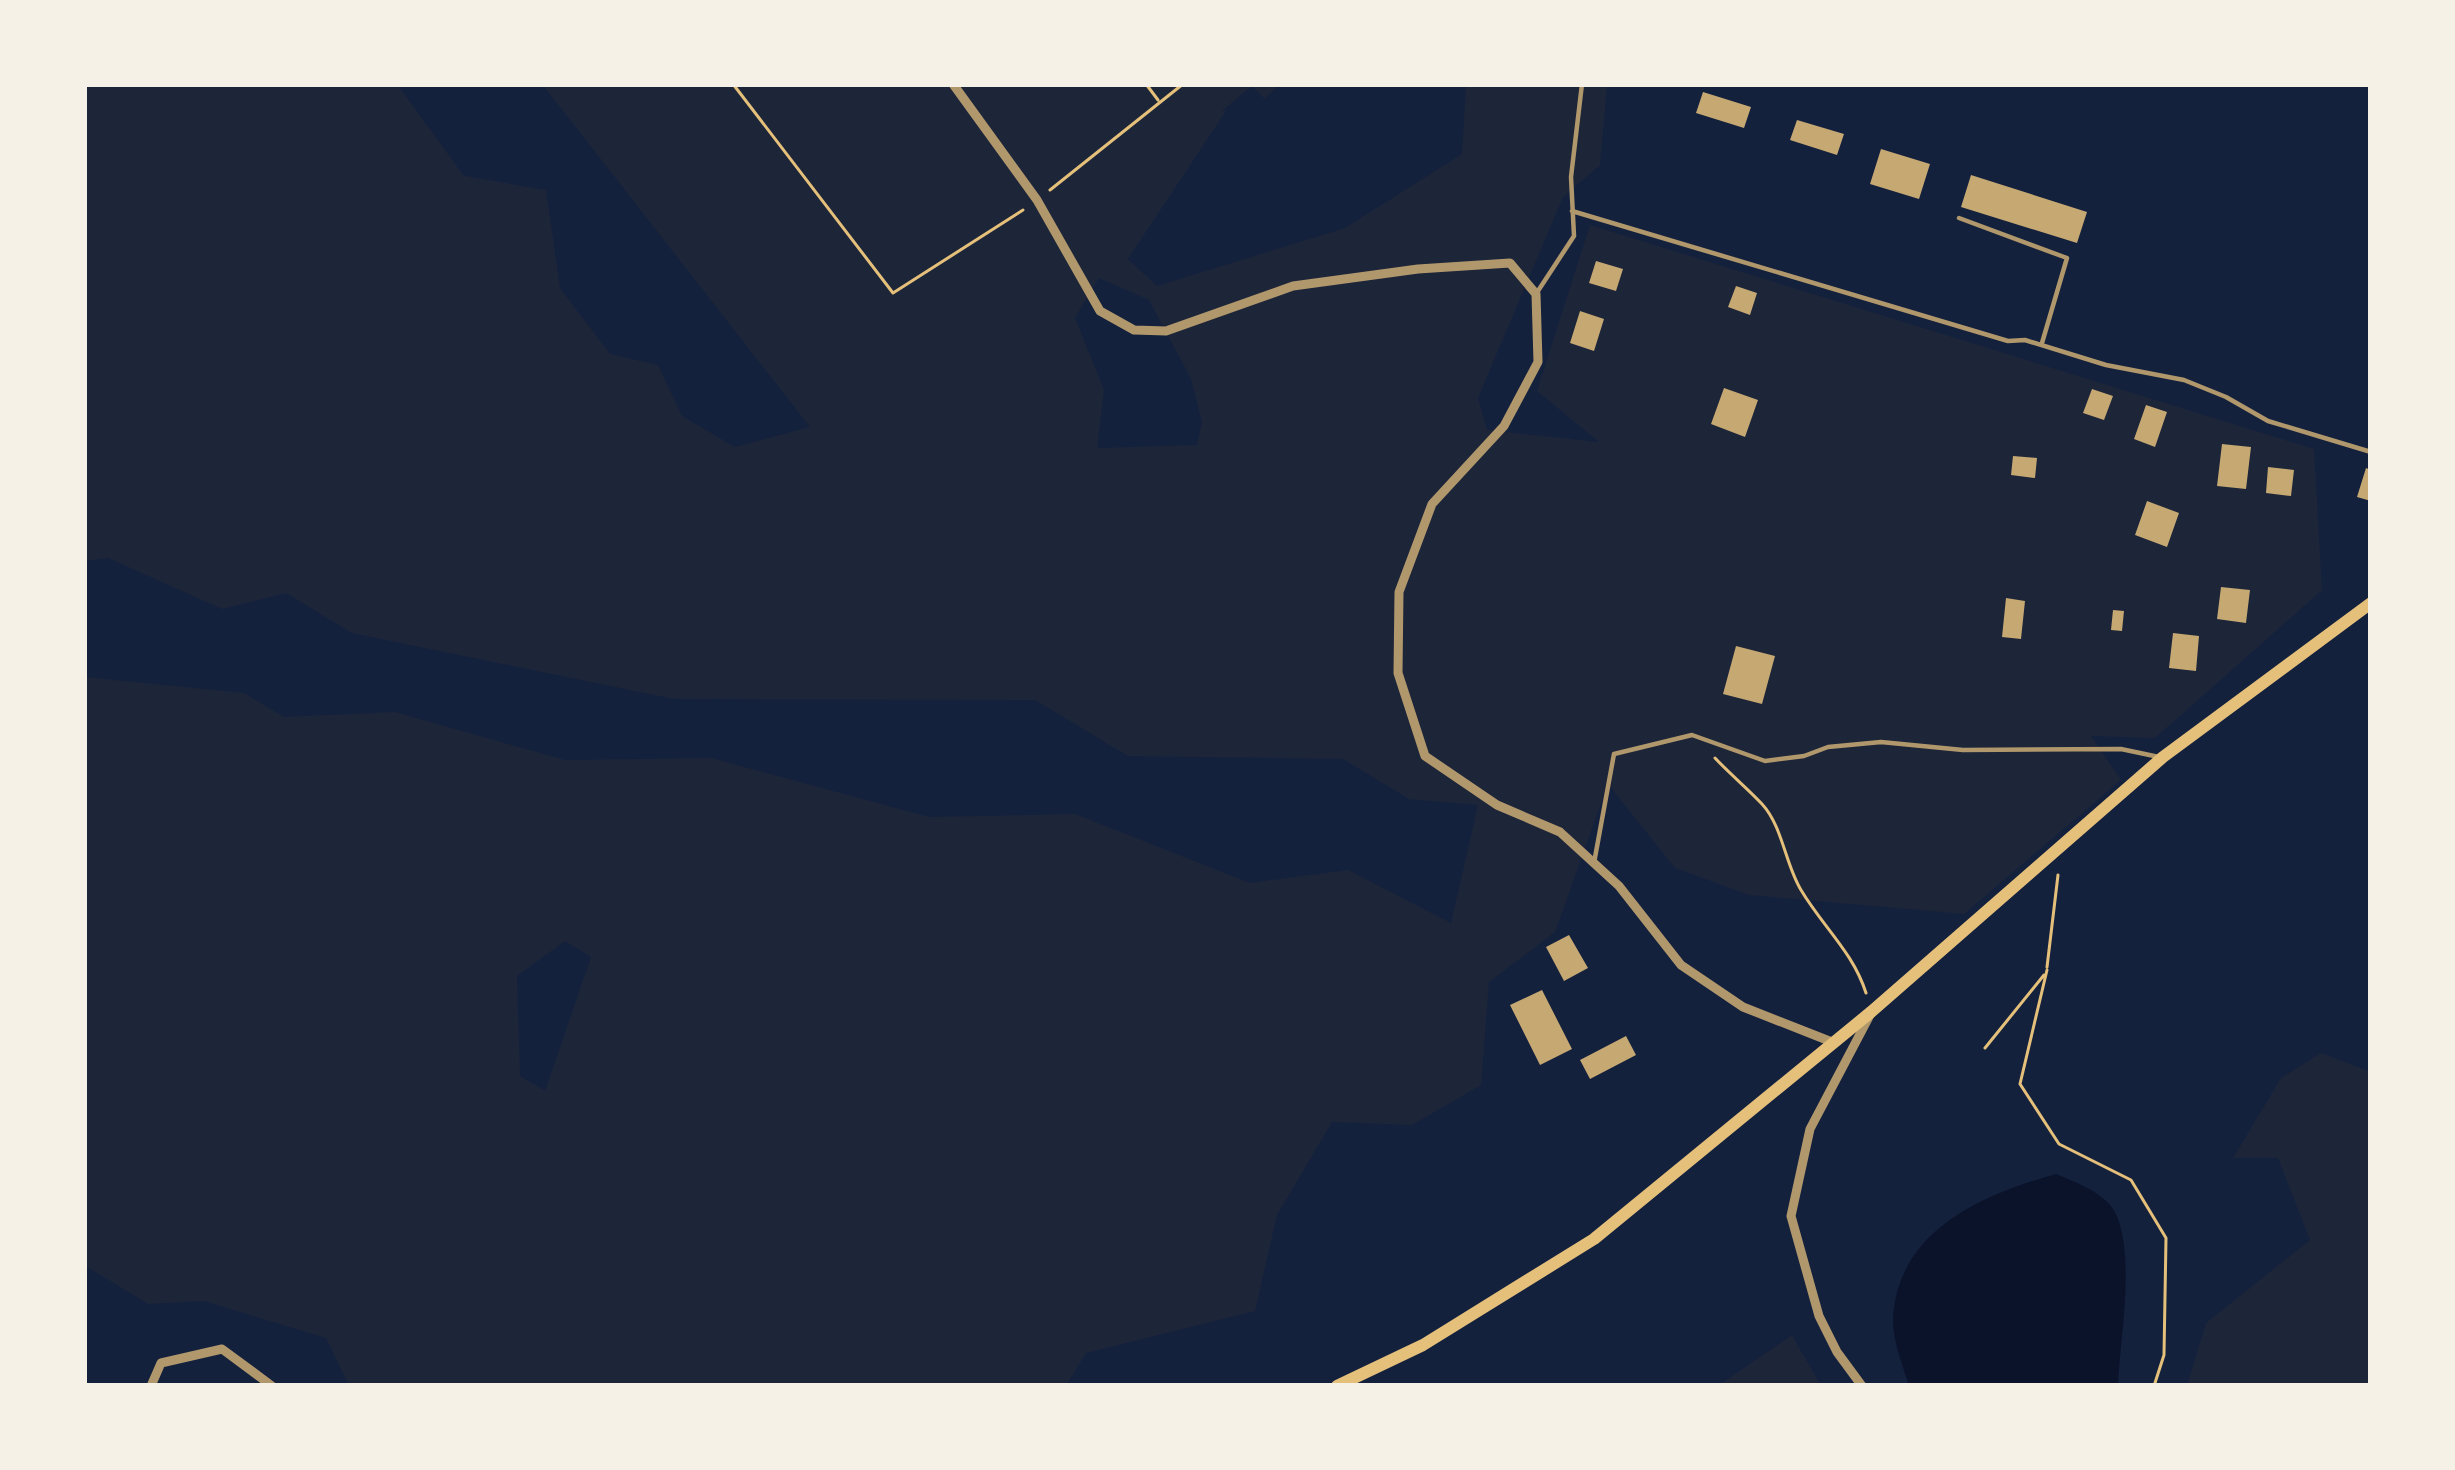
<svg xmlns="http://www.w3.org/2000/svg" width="2455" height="1470" font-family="Inter,sans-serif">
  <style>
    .green { fill: #1d2539; fill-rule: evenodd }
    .water { fill: #0b132b }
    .building { fill: #c6a872 }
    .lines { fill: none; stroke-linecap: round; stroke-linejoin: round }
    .path { stroke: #e5c07b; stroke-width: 3 }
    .service { stroke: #b1986c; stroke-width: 4.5 }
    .minor { stroke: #b1986c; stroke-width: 9 }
    .secondary { stroke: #e5c07b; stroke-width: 12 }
  </style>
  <rect width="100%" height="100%" fill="#14213d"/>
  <path class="green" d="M84,84H397L464,176L546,190L560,288L610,354L658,365L682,416L735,447L810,427L542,84H1279L1265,99L1252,86L1222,111H1226L1128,259L1157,286L1345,228L1462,154L1466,84H1607L1600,165L1563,197L1478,398L1487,430L1599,442L1537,391L1590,225L2314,449L2322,590L2155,738L2091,736L2121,780L1964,914L1749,895L1675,868L1608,784L1555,932L1489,982L1481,1085L1412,1125L1332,1122L1277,1215L1255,1311L1086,1353L1066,1386H349L326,1338L204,1301L148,1304L84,1265V677L244,693L284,717L395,712L565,760L711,758L929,817L1075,814L1250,883L1348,870L1451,923L1478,805L1409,799L1343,759L1128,756L1035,700L674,699L352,633L286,593L222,609L108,558L84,561ZM1099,278L1149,300L1191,379L1202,422L1197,445L1097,448L1104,390L1075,318ZM565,941L591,957L545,1091L520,1076L517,976Z
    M2321,1053L2371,1072V1386H2187L2206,1323L2310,1240L2278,1158H2233L2281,1078Z
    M1792,1335L1821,1386H1718Z"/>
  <path class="water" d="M2056,1174C2077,1183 2107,1193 2117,1216C2135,1262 2120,1337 2118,1386H1909C1903,1366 1893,1342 1893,1321C1896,1231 1981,1195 2056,1174Z"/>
  <path class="building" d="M1703,92L1751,107L1744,128L1696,113Z
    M1797,120L1844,134L1837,155L1790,140Z
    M1881,149L1930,164L1919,199L1870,184Z
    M1971,175L2087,212L2077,243L1961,207Z
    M1596,261L1623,269L1616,291L1589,283Z
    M1736,286L1757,293L1750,315L1728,307Z
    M1580,311L1604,319L1594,351L1570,343Z
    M1724,388L1758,400L1745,437L1711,424Z
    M2092,389L2113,396L2104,420L2083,413Z
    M2146,405L2167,412L2155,447L2134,439Z
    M2222,444L2251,447L2246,489L2217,486Z
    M2013,456L2037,458L2035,478L2011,475Z
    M2268,467L2294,470L2291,496L2266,493Z
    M2366,468L2371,470V501L2357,497Z
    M2147,501L2179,513L2167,547L2135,535Z
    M2221,587L2250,590L2246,623L2217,619Z
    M2006,598L2025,601L2021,639L2002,637Z
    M2113,610L2124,611L2122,631L2111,630Z
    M2173,633L2199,636L2196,671L2169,668Z
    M1736,646L1775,656L1762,704L1723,694Z
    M1569,935L1588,968L1564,981L1546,947Z
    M1542,990L1572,1049L1540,1065L1510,1005Z
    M1626,1036L1636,1055L1590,1079L1580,1060Z"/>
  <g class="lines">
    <path class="path" d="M733,84L893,293L1023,210
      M1146,84L1158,100
      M1050,190L1183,84
      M1715,758C1730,774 1748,789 1762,804C1783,827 1785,864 1801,890C1823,927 1853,952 1866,993
      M2047,967L2058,875
      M2047,970L2020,1084L2059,1144L2131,1180L2166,1238L2164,1355L2154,1386
      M1985,1048L2044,975"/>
    <path class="service" d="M1572,211L2008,341L2025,340L2106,365L2184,380L2226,397L2268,421L2371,452
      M1959,218L2067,258L2042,343
      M1536,294L1574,236L1571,177L1582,84
      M1594,863L1614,754L1692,735L1765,761L1804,756L1828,747L1881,742L1963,750L2121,749L2159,757"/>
    <path class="minor" d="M953,84L1037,200L1100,311L1134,330L1166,331L1293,286L1418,269L1510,263L1536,294L1538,362L1504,426L1432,504L1399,592L1398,673L1425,756L1497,805L1560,832L1619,886L1681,965L1743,1007L1832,1042
      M151,1386L161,1363L222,1349L272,1386
      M1862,1386L1837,1352L1819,1316L1791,1216L1810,1129L1869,1017"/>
    <path class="secondary" d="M1337,1386L1423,1345L1594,1239L1871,1012L2163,757L2371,603"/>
  </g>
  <rect width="2455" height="1470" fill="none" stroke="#f6f1e7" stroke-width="174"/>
</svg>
